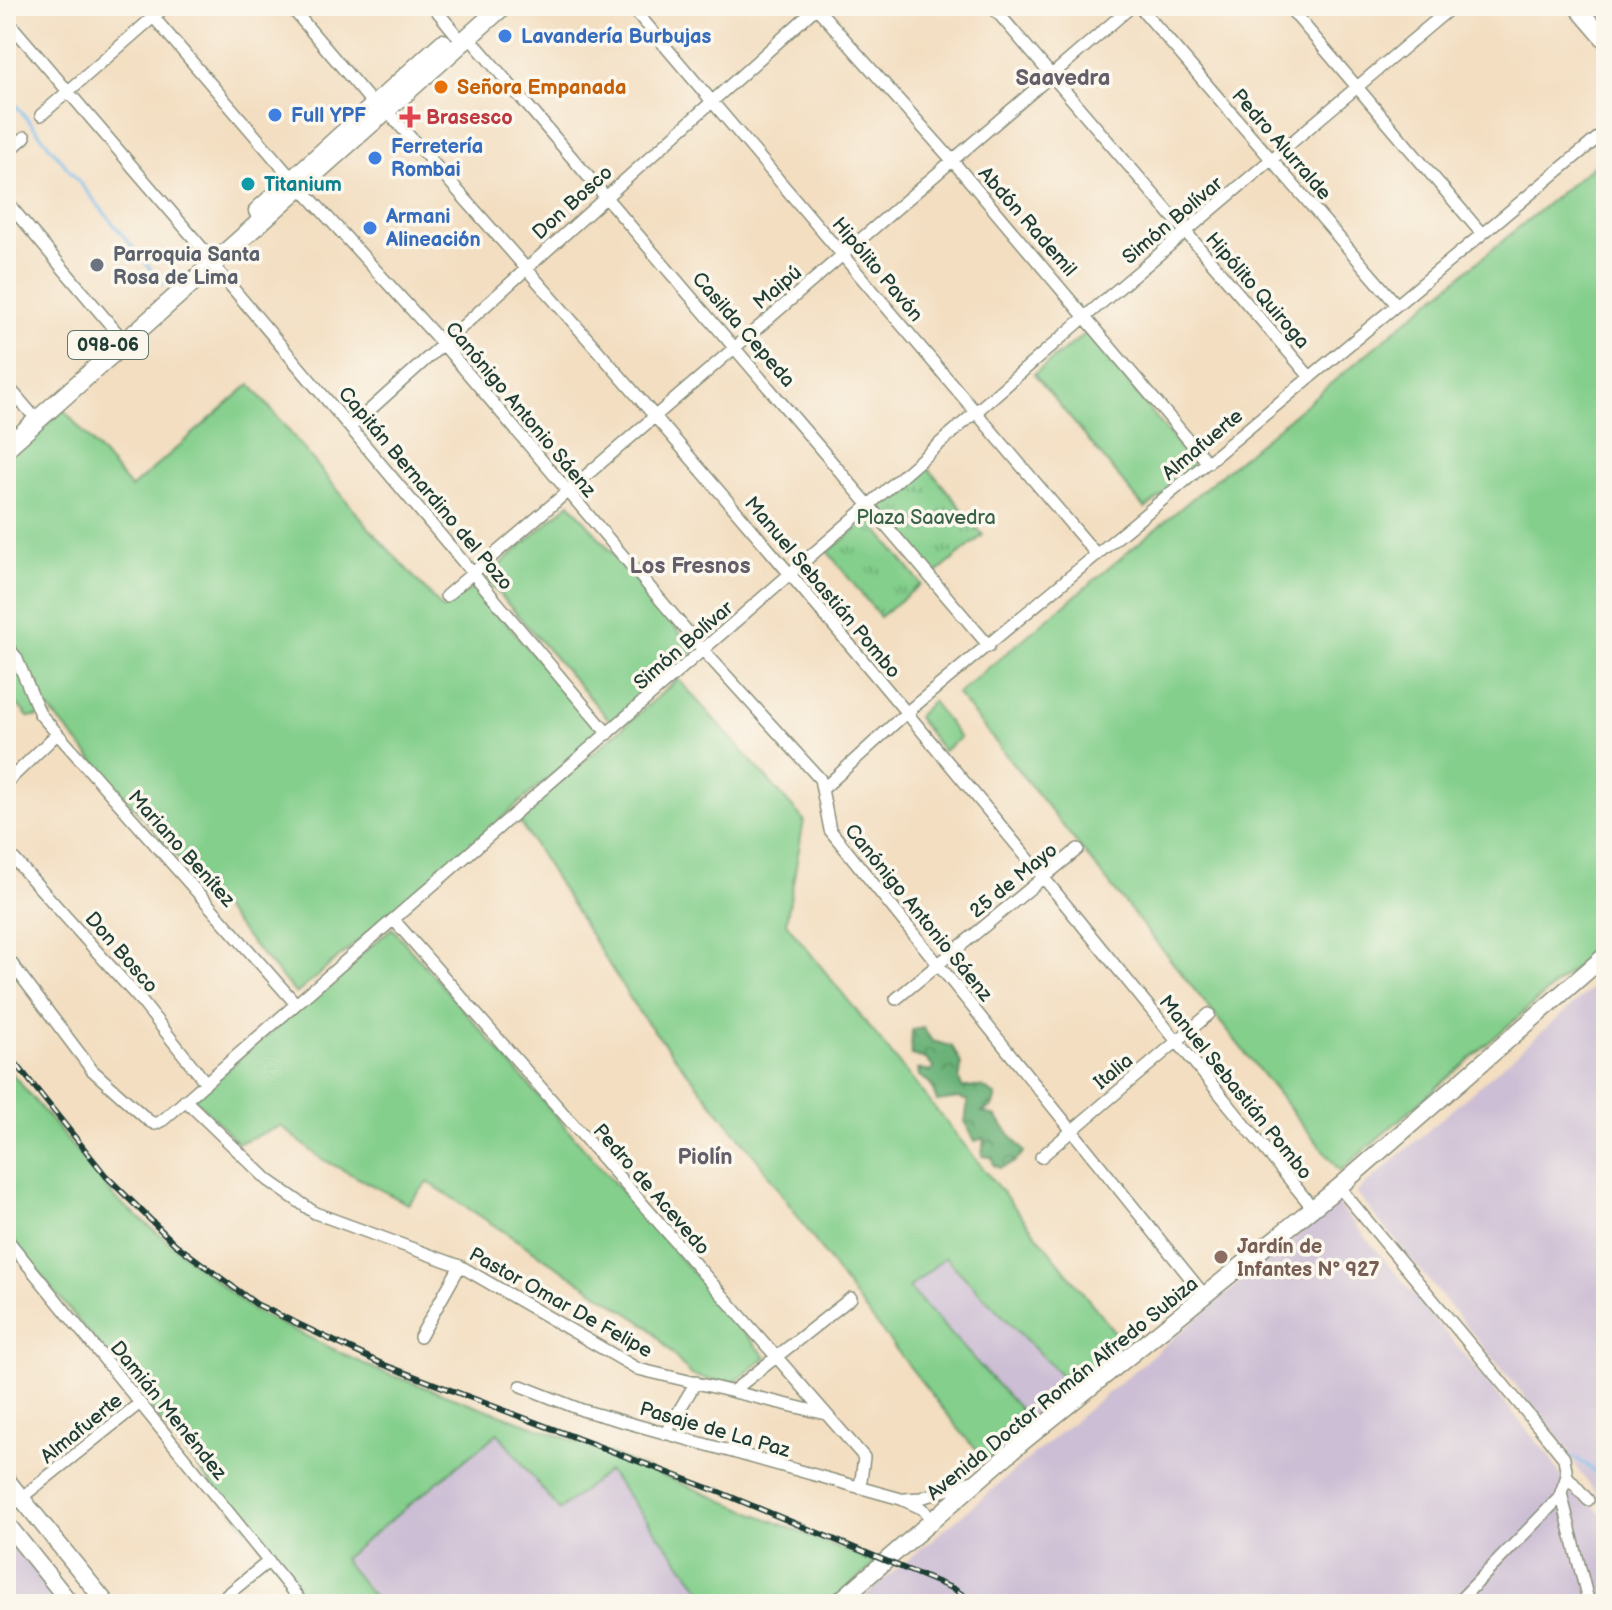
<svg xmlns="http://www.w3.org/2000/svg" width="1612" height="1610" font-family="'Balsamiq Sans',sans-serif">
  <style>
    .industrial { fill: #ccbed4 }
    .grass { fill: #84cf8c; stroke: #528660; stroke-width: 2 }
    .forest { fill: url(#forest-crowns); stroke: #457856; stroke-width: 2 }
    .park { fill: url(#park-tufts); stroke: #528660; stroke-width: 2 }
    .lines { fill: none; stroke-linecap: round; stroke-linejoin: round }
    .stream { stroke: #74b9eb; stroke-width: 3 }
    .street-casing { stroke: #898e7a; stroke-width: 14 }
    .secondary-casing { stroke: #898e7a; stroke-width: 19 }
    .primary-casing { stroke: #898e7a; stroke-width: 21 }
    .street { stroke: #fff; stroke-width: 11 }
    .secondary { stroke: #fff; stroke-width: 16 }
    .primary { stroke: #fff; stroke-width: 18 }
    .rail-casing { stroke: #1f3d34; stroke-width: 6 }
    .rail { stroke: #fbf7ec; stroke-width: 3; stroke-dasharray: 9; stroke-linecap: butt }
    .shop-dot { fill: #3f7fe0; stroke: #fbf7ec; stroke-width: 3 }
    .food-dot { fill: #e8710a; stroke: #fbf7ec; stroke-width: 3 }
    .health-dot { fill: #e0444e; stroke: #fbf7ec; stroke-width: 3 }
    .culture-dot { fill: #0f9aa8; stroke: #fbf7ec; stroke-width: 3 }
    .worship-dot { fill: #6b7280; stroke: #fbf7ec; stroke-width: 3 }
    .education-dot { fill: #8d6e63; stroke: #fbf7ec; stroke-width: 3 }
    .labels { text-anchor: middle; stroke-width: 7; stroke-linejoin: round; paint-order: stroke }
    .shield { fill: #fbf7ec; stroke: #61756b; stroke-width: 2 }
    .shield-label { font-size: 18px; font-weight: bold; fill: #1f3d34 }
    .shop-label { font-size: 20px; font-weight: bold; fill: #366cbe; stroke: #fbf7ec; text-anchor: start }
    .food-label { font-size: 20px; font-weight: bold; fill: #c56008; stroke: #fbf7ec; text-anchor: start }
    .health-label { font-size: 20px; font-weight: bold; fill: #be3a42; stroke: #fbf7ec; text-anchor: start }
    .street-label { font-size: 20px; fill: #1f3d34; stroke: #fbf7ec }
    .culture-label { font-size: 20px; font-weight: bold; fill: #0d838f; stroke: #fbf7ec; text-anchor: start }
    .worship-label { font-size: 20px; font-weight: bold; fill: #5b616d; stroke: #fbf7ec; text-anchor: start }
    .park-label { font-size: 20px; fill: #38624a; stroke: #fbf7ec }
    .education-label { font-size: 20px; font-weight: bold; fill: #785e54; stroke: #fbf7ec; text-anchor: start }
    .neighbourhood-label { font-size: 22px; font-weight: bold; fill: #635e69; stroke: #fbf7ec }
  </style>
  <defs>
    <pattern id="forest-crowns" width="20" height="18" patternUnits="userSpaceOnUse" patternTransform="scale(2)"><rect width="20" height="18" fill="#6bb278"/><path d="M2 6a3 3 0 1 1 6 0M12 15a3 3 0 1 1 6 0" fill="none" stroke="#579263"/></pattern>
    <pattern id="park-tufts" width="24" height="20" patternUnits="userSpaceOnUse" patternTransform="scale(2)"><rect width="24" height="20" fill="#84cf8c"/><path d="M3 7l-1-3M5 7V3M7 7l1-3M15 17l-1-3M17 17v-4M19 17l1-3" fill="none" stroke="#6ba973"/></pattern>
  </defs>
  <rect width="100%" height="100%" fill="#fbf7ec"/>
  <filter id="ink" filterUnits="userSpaceOnUse"><feTurbulence type="fractalNoise" baseFrequency=".0125" numOctaves="2"/><feDisplacementMap in="SourceGraphic" scale="16" xChannelSelector="R" yChannelSelector="G"/><feConvolveMatrix kernelMatrix="1 2 1 2 8 2 1 2 1" color-interpolation-filters="sRGB"/></filter>
  <filter id="wash" filterUnits="userSpaceOnUse"><feTurbulence type="fractalNoise" baseFrequency=".006" numOctaves="4" result="noise"/><feDisplacementMap in="SourceGraphic" scale="32" xChannelSelector="R" yChannelSelector="G"/><feGaussianBlur stdDeviation="1.8" result="paint"/><feColorMatrix in="noise" values="0 0 0 0 0 0 0 0 0 0 0 0 0 0 0 0 0 1.4 0 .05"/><feComposite in="paint" operator="in"/></filter>
  <g filter="url(#wash)">
    <rect width="100%" height="100%" fill="#f3dec1"/>
    <path class="industrial" d="M1606,976V1506L1577,1469L1568,1449L1356,1193Z
      M1336,1202L1549,1456L1572,1495L1595,1507L1606,1522V1604H855Z
      M945,1257L1076,1391L1033,1424L909,1288Z
      M498,1432L559,1510L608,1471L713,1604H379L343,1560Z
      M6,1523L71,1604H6Z"/>
    <path class="grass" d="M1606,155V941L1340,1171L957,694Z
      M1085,334L1090,336L1193,463L1192,471L1145,509L1034,374Z
      M250,384L369,528L443,609L475,586L601,733L296,994L48,708L37,717H28L6,691V459L64,410L131,488Z
      M570,503L695,651L612,723L485,578Z
      M678,679L804,820L786,923L1130,1351L1076,1391L945,1257L909,1288L1033,1424L990,1460L969,1442L854,1296L757,1159L638,1011L518,819Z
      M392,928L766,1357L731,1385L691,1375L648,1326L428,1182L408,1204L320,1158L281,1126L238,1143L194,1098Z
      M6,1066L116,1199L253,1311L377,1370L597,1449L876,1563L829,1604H713L608,1471L559,1510L498,1433L343,1559L379,1604H309L6,1232Z"/>
    <path class="forest" d="M923,1028L932,1041L952,1046C961,1065 963,1059 959,1080L962,1087H982L996,1096L992,1107L982,1112L995,1116L1024,1152L1013,1163L1000,1168L994,1165L992,1157L982,1156L984,1138L975,1141L965,1123L968,1101L959,1098L937,1101L930,1083L919,1076L918,1069L931,1072L934,1068L926,1059L911,1055L912,1030Z"/>
    <path class="park" d="M926,465L983,535L933,576L876,507Z
      M869,519L921,584L880,617L828,552Z
      M932,701L960,738L943,751L917,717Z"/>
    <g class="lines">
      <path class="stream" d="M6,93L163,284
        M1567,1455L1587,1465L1606,1484"/>
    </g>
  </g>
  <g filter="url(#ink)">
    <g class="lines">
      <g class="street-casing">
        <path id="street" d="M144,6L293,180
          M290,6L374,105L387,111C611,362 830,618 1043,877C1133,987 1222,1098 1312,1207
          M433,6L455,33
          M631,6L1097,555
          M815,6L951,159L1208,463
          M992,6L1310,377
          M1139,6L1397,305
          M1288,6L1482,234
          M6,19L209,256
          M469,37L989,646
          M41,115L166,6
          M6,154L25,137
          M302,189L442,343L703,650L820,779L830,830L1205,1296
          M6,201L119,335
          M214,266L608,734
          M6,384L30,412
          M352,426L818,6
          M446,596L1132,6
          M6,645L16,657L40,714L296,1004
          M6,783L57,734
          M824,788L906,713L1606,131
          M6,850L142,1002L206,1083
          M394,920L864,1457L860,1488
          M6,956L92,1070L149,1121L155,1124L163,1120L1086,316L1453,6
          M896,999L1078,849
          M185,1100L268,1180L315,1213L460,1266L638,1369L822,1413
          M1041,1157L1209,1014
          M1339,1187L1547,1437L1564,1458L1567,1476L1588,1500
          M6,1238L303,1604
          M420,1337L460,1266
          M521,1386L582,1410L901,1499L923,1509L932,1521
          M733,1391L851,1298
          M665,1434L696,1382
          M1561,1493L1589,1604
          M905,1499L921,1498L973,1481
          M6,1510L140,1403
          M216,1604L269,1561
          M1456,1604L1559,1498L1567,1476"/>
      </g>
      <g class="secondary-casing">
        <path id="secondary" d="M1576,6L1606,41
          M6,1479L107,1604
          M6,1523L71,1604
          M836,1604L1025,1440L1339,1187L1606,955"/>
      </g>
      <g class="primary-casing">
        <path id="primary" d="M258,211L443,43
          M6,448L503,6"/>
      </g>
      <use href="#street" class="street"/>
      <use href="#secondary" class="secondary"/>
      <use href="#primary" class="primary"/>
      <g class="rail-casing">
        <path id="rail" d="M6,1051L106,1176L175,1244L256,1304L382,1364L719,1492L954,1589L976,1604"/>
      </g>
      <use href="#rail" class="rail"/>
    </g>
  </g>
  <g class="shop-dot">
    <circle cx="505" cy="36" r="8"/>
    <circle cx="275" cy="115" r="8"/>
    <circle cx="375" cy="158" r="8"/>
    <circle cx="370" cy="228" r="8"/>
  </g>
  <circle class="food-dot" cx="441" cy="87" r="8"/>
  <path class="health-dot" d="M406 105h8v8h8v8h-8v8h-8v-8h-8v-8h8z"/>
  <circle class="culture-dot" cx="248" cy="184" r="8"/>
  <circle class="worship-dot" cx="97" cy="265" r="8"/>
  <circle class="education-dot" cx="1221" cy="1257" r="8"/>
  <g class="labels">
    <rect class="shield" x="68" y="331" width="80" height="28" rx="6"/>
    <g class="shield-label">
      <text x="108" y="351">098-06</text>
    </g>
    <g class="shop-label">
      <text x="521" y="43">Lavandería Burbujas</text>
      <text x="291" y="122">Full YPF</text>
      <text x="391" y="153">Ferretería<tspan x="391" dy="23">Rombai</tspan></text>
      <text x="386" y="223">Armani<tspan x="386" dy="23">Alineación</tspan></text>
    </g>
    <g class="food-label">
      <text x="457" y="94">Señora Empanada</text>
    </g>
    <g class="health-label">
      <text x="426" y="124">Brasesco</text>
    </g>
    <g class="street-label">
      <text transform="translate(1282 144) rotate(49)" y="7">Pedro Alurralde</text>
      <text transform="translate(572 202) rotate(-42)" y="7">Don Bosco</text>
      <text transform="translate(1172 220) rotate(-40)" y="7">Simón Bolívar</text>
      <text transform="translate(1028 221) rotate(49)" y="7">Abdón Rademil</text>
      <text transform="translate(878 269) rotate(50)" y="7">Hipólito Pavón</text>
      <text transform="translate(777 287) rotate(-40)" y="7">Maipú</text>
      <text transform="translate(1258 290) rotate(49)" y="7">Hipólito Quiroga</text>
      <text transform="translate(744 329) rotate(49)" y="7">Casilda Cepeda</text>
      <text transform="translate(521 409) rotate(50)" y="7">Canónigo Antonio Sáenz</text>
      <text transform="translate(1202 444) rotate(-40)" y="7">Almafuerte</text>
      <text transform="translate(426 488) rotate(50)" y="7">Capitán Bernardino del Pozo</text>
      <text transform="translate(823 587) rotate(50)" y="7">Manuel Sebastián Pombo</text>
      <text transform="translate(683 645) rotate(-41)" y="7">Simón Bolívar</text>
      <text transform="translate(182 848) rotate(48)" y="7">Mariano Benítez</text>
      <text transform="translate(1013 880) rotate(-39)" y="7">25 de Mayo</text>
      <text transform="translate(919 912) rotate(51)" y="7">Canónigo Antonio Sáenz</text>
      <text transform="translate(122 952) rotate(49)" y="7">Don Bosco</text>
      <text transform="translate(1113 1071) rotate(-40)" y="7">Italia</text>
      <text transform="translate(1236 1087) rotate(51)" y="7">Manuel Sebastián Pombo</text>
      <text transform="translate(652 1189) rotate(49)" y="7">Pedro de Acevedo</text>
      <text transform="translate(561 1302) rotate(29)" y="7">Pastor Omar De Felipe</text>
      <text transform="translate(1062 1388) rotate(-39)" y="7">Avenida Doctor Román Alfredo Subiza</text>
      <text transform="translate(169 1410) rotate(51)" y="7">Damián Menéndez</text>
      <text transform="translate(81 1428) rotate(-39)" y="7">Almafuerte</text>
      <text transform="translate(715 1429) rotate(16)" y="7">Pasaje de La Paz</text>
    </g>
    <g class="culture-label">
      <text x="264" y="191">Titanium</text>
    </g>
    <g class="worship-label">
      <text x="113" y="261">Parroquia Santa<tspan x="113" dy="23">Rosa de Lima</tspan></text>
    </g>
    <g class="park-label">
      <text x="926" y="524">Plaza Saavedra</text>
    </g>
    <g class="education-label">
      <text x="1237" y="1253">Jardín de<tspan x="1237" dy="23">Infantes N° 927</tspan></text>
    </g>
    <g class="neighbourhood-label">
      <text x="1063" y="85">Saavedra</text>
      <text x="690" y="573">Los Fresnos</text>
      <text x="705" y="1164">Piolín</text>
    </g>
  </g>
  <rect width="1612" height="1610" fill="none" stroke="#fbf7ec" stroke-width="32"/>
</svg>
